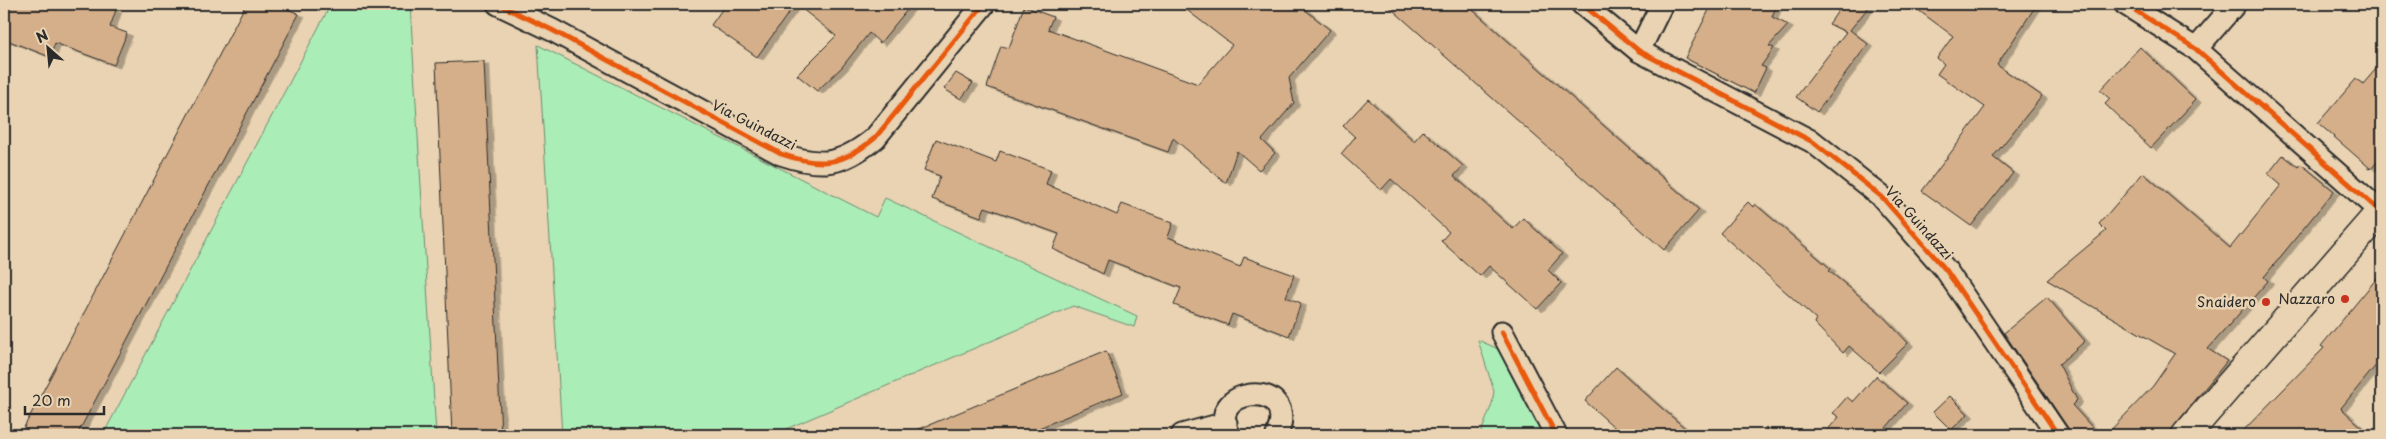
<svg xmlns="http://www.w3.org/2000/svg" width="2386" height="439" font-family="'Playpen Sans',sans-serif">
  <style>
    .green { fill: #abedb7; stroke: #6b8c71 }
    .building { fill: #d5af89; stroke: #2b2b2b; filter: url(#shadow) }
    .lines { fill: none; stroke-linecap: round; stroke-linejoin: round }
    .street-casing { stroke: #2b2b2b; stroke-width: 25 }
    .secondary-casing { stroke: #2b2b2b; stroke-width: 31 }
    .street { stroke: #e9d3b2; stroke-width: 21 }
    .secondary { stroke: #e9d3b2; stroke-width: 28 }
    .cycleway-casing { stroke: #e9d3b2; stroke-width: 8 }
    .cycleway { stroke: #e8590c; stroke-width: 5 }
    .poi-dot { fill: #c8321e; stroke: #e9d3b2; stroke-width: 2 }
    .labels { text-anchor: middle; stroke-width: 5; stroke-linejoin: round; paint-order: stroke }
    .street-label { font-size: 14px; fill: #2b2b2b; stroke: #e9d3b2 }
    .poi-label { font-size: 14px; fill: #2b2b2b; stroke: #e9d3b2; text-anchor: end }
  </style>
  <defs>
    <filter id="shadow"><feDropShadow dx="5.5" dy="3" stdDeviation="0" flood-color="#0004"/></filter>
  </defs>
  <rect width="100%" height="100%" fill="#e9d3b2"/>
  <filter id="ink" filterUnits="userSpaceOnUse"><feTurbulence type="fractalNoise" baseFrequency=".02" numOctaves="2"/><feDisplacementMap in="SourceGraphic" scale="10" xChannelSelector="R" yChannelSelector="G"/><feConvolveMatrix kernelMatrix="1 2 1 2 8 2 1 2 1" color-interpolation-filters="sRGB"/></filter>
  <g filter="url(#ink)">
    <path class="green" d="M331,4H410L436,435H103Z
      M538,45L876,217L885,198L1137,316L1134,327L1073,306L772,435H562Z
      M1478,340L1496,348L1506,359L1547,435H1480L1492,404L1494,391Z"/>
    <path class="building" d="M4,4H100L116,10L110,27L127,33L114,65L55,43L50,57L4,39Z
      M246,4H277L299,14L77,435H20Z
      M726,4H795L757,57L711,25Z
      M796,4H912L880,43L869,33L842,67L817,91L797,75L836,36Z
      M1179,4H1298L1330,30L1289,78L1294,103L1262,140L1275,153L1259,170L1237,151L1226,183L1173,138L1168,152L987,87L1001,46L1009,48L1024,6L1053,17L1048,29L1198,84L1232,45Z
      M1386,4H1466L1699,210L1664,250Z
      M1712,4H1777L1772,17L1788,25L1769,46L1774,48L1761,66L1766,68L1754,93L1685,58Z
      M1843,4H1871L1850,30L1868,44L1817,112L1796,97L1846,32L1829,24Z
      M1910,4H2037L1997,65L2042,96L1993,157L2013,173L1971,226L1922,191L1985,107L1937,74L1944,64L1937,58L1953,36Z
      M2140,47L2196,100L2151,148L2105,104L2110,99L2100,90Z
      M484,61L501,435H452L436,63Z
      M2382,62V156L2371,169L2318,123L2356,79L2363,84Z
      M956,73L973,83L961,99L944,89Z
      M1368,99L1414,141L1423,131L1463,166L1454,176L1513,229L1523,218L1562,254L1548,270L1561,283L1537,309L1489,266L1480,276L1441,241L1449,232L1391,179L1381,190L1341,154L1355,137L1343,126Z
      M936,139L996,162L1000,151L1051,170L1046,184L1117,215L1122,204L1173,223L1168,237L1240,267L1244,257L1294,275L1286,297L1301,303L1289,336L1232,314L1228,325L1174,305L1181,288L1108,260L1103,274L1053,249L1059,234L985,207L981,217L932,199L940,176L924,170Z
      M2283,155L2298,167L2301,164L2334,191L2264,277L2268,281L2208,349L2227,361L2167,435H2106L2153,386L2175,354L2047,280L2106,231L2099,224L2143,173L2230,248L2281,185L2268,174Z
      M1748,202L1753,207L1755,204L1831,269L1829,271L1878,311L1908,343L1879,372L1849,346L1843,353L1814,323L1816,319L1720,233Z
      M2382,272V358L2341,408L2370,435H2239L2324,348L2321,346Z
      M2047,297L2085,341L2059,364L2077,400L2072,405L2099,435H2070L2068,428L2004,333Z
      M1106,351L1123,393L1022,435H905Z
      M1616,367L1657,404L1693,435H1623L1585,401Z
      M1876,376L1907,403L1880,435H1823L1839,417L1833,413L1847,397L1853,402Z
      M1950,396L1968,414L1951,430L1933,412Z"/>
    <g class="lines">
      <g class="street-casing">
        <path id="street" d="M498,4L552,30L781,154C822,168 842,165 875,138L984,4
          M1582,4L1639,51L1813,142L1882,197L1946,270L2058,435
          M2125,4L2196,49L2381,212
          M2196,49L2235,4
          M1639,51L1662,4
          M1502,332L1556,435
          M1182,435L1226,423
          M1230,435C1200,389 1301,374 1277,435"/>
      </g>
      <g class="secondary-casing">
        <path id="secondary" d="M2186,435L2382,210"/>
      </g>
      <use href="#street" class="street"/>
      <use href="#secondary" class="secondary"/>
      <g class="cycleway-casing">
        <path id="cycleway" d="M498,4L552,30L781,154C822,168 842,165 875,138L984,4
          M1582,4L1639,51L1813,142L1882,197L1946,270L2058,435
          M2125,4L2196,49L2381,212
          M1502,332L1556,435"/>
      </g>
      <use href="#cycleway" class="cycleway"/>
    </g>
  </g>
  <g class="poi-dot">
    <circle cx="2345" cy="299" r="5"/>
    <circle cx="2266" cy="302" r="5"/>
  </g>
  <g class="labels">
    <g class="street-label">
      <text transform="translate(754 125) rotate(27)" y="5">Via Guindazzi</text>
      <text transform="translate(1919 223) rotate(48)" y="5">Via Guindazzi</text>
    </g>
    <g class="poi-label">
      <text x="2335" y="304">Nazzaro</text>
      <text x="2256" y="307">Snaidero</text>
    </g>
  </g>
  <rect width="2386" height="439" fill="none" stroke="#e9d3b2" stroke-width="20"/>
  <rect x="10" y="10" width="2366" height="419" fill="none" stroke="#2b2b2b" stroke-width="2" filter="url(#ink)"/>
  <g transform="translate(48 48) rotate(333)" stroke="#e9d3b2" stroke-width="4" paint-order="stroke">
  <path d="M0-4L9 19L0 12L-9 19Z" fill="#2b2b2b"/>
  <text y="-8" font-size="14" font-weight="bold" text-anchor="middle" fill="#2b2b2b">N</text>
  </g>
  <path d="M25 406v8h79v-8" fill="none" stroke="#2b2b2b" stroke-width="2.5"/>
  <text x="32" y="406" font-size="15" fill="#2b2b2b" stroke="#e9d3b2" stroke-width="4" paint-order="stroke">20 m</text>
</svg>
